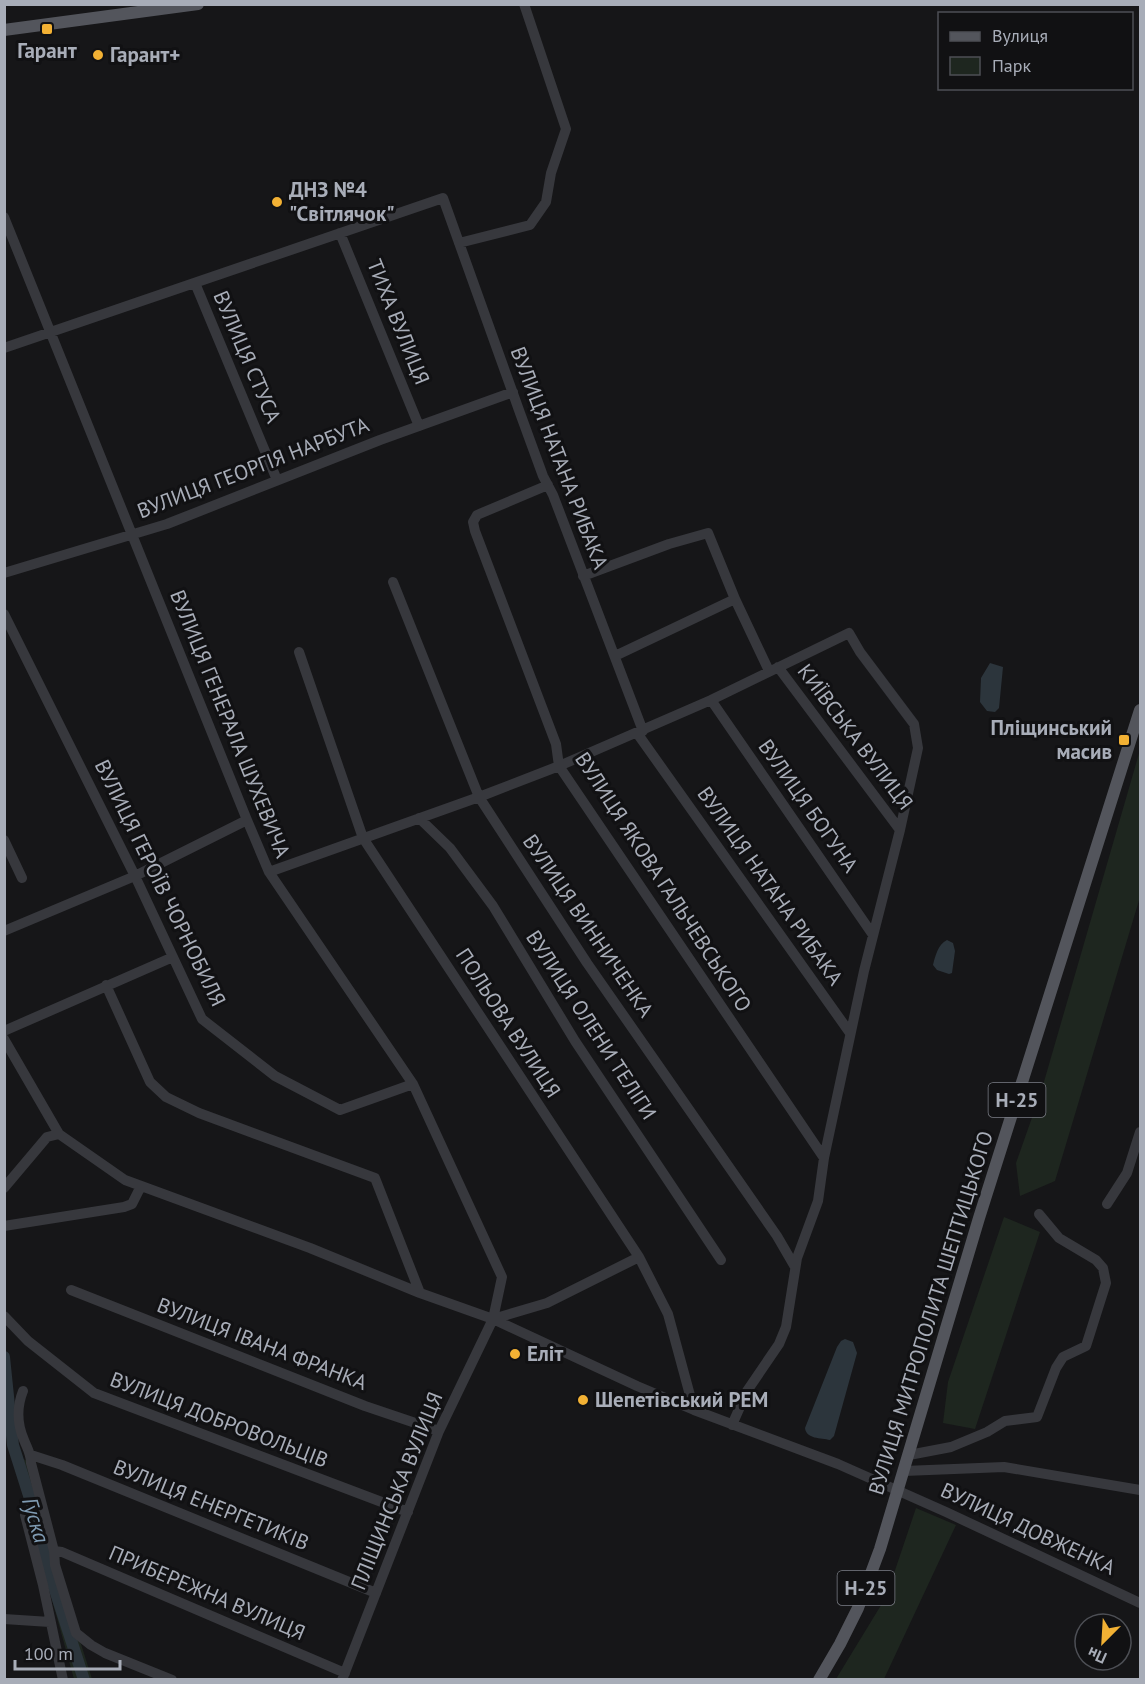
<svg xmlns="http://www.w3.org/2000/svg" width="1145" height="1684" font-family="'PT Sans',sans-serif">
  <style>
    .green { fill: #1e261f }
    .water { fill: #2c353c }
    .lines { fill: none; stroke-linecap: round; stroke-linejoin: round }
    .river { stroke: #2c353c; stroke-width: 12 }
    .minor { stroke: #37383d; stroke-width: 10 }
    .major { stroke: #53555c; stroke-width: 12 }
    .poi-dot { fill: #f2b134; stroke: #111113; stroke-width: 2 }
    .labels { text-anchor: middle; stroke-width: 6; stroke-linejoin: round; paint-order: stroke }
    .shield { fill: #111113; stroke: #7b7e86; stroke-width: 1.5 }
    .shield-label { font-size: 20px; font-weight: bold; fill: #a8adb8 }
    .poi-label { font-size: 21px; font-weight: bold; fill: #a8adb8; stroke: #111113; text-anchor: start }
    .street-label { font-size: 21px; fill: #a8adb8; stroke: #111113 }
    .water-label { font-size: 22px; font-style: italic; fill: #7f9bb3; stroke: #111113 }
  </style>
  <rect width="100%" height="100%" fill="#161618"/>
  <path class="green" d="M1140,750V897L1055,1181L1020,1196L1016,1163L1041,1092Z
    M1004,1217L1040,1232L975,1429L943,1423L948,1382Z
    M11,1452L27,1461L76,1635L81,1644L92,1679H74Z
    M916,1508L956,1525L884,1679H836L886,1597Z"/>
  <path class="water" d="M990,663L1003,667L999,708L995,712L987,711L980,702L981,678Z
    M947,940L953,943L955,951L952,973L949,974L937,970L933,965C935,957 938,944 947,940Z
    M845,1339L853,1342L857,1353L834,1436L830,1440C821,1438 806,1439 805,1428L837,1347L841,1341Z"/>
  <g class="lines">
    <path class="river" d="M4,1357L13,1445L39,1527L45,1559L84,1680"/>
    <path class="minor" d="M4,217L247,820L269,872L413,1084L502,1277L493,1319L439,1431L342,1680
      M340,233L419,426
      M459,243L530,225L546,202L551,173L566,129L524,4
      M195,283L277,480
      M4,348L443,198L520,413L543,476L553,495L643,731
      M548,485L477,515L473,522L475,531L556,744L559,766L824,1158
      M4,573L167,524L380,440L513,392
      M583,576L669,544L708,533L735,599L769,671
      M393,582L479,797L587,963L777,1236L795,1267
      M4,614L135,876L202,1019L275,1076L340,1110L413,1084
      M299,652L363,838L639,1257L668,1314L694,1410
      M615,656L735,599
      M778,667L900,830
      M711,700L873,935
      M637,733L850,1033
      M419,818L450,848L493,906L575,1041L721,1260
      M4,840L22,878
      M269,872L479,797L559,766L711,700L849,633L860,652L914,724L918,748L900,830L864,971L824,1158L818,1201L797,1258L786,1327L779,1344L747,1391L732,1425
      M4,931L135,876L247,820
      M106,985L150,1082L166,1097L199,1113L375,1178L420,1293
      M4,1031L173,957
      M4,1039L59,1134L125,1180L310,1248L420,1293L493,1319L637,1386L694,1410L838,1464L946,1512L1140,1603
      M4,1188L47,1137L59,1134
      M1107,1204L1127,1173L1140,1132
      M4,1226L124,1207L132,1204L141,1186
      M71,1290L365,1406L439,1431
      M4,1316L28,1341L94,1393L408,1512
      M493,1319L547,1303L639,1257
      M23,1391C17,1406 17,1424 24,1440C27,1448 31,1453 31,1463L54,1551L55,1565L76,1633L91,1645L105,1653L172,1680
      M31,1455L62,1465L376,1593
      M909,1455L951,1447L987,1432L1005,1421L1037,1417L1056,1368L1063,1357L1086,1346L1106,1283L1103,1268L1096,1260L1059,1238L1039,1214
      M904,1471L1004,1467L1140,1490
      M25,1515L43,1585L63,1680
      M54,1551L62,1552L345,1673
      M4,1619L50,1622"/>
    <path class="major" d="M4,30L198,4
      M819,1680L840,1644L858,1608L880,1549L979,1218L1140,710"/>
  </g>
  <g class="poi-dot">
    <rect x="41" y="23" width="12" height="12" rx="3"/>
    <circle cx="98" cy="55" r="6"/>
    <circle cx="277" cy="202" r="6"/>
    <rect x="1118" y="734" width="12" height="12" rx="3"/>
    <circle cx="515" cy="1354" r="6"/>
    <circle cx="583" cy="1400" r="6"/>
  </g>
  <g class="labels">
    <g class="shield">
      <rect x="988.5" y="1083" width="57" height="34" rx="4.5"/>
      <rect x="837.5" y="1571" width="57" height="34" rx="4.5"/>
    </g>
    <g class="shield-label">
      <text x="1017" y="1107">Н-25</text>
      <text x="866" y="1595">Н-25</text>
    </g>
    <g class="poi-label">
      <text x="47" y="58" text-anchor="middle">Гарант</text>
      <text x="110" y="62">Гарант+</text>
      <text x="289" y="197">ДНЗ №4<tspan x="289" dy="24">"Світлячок"</tspan></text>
      <text x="1112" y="735" text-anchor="end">Пліщинський<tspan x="1112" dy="24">масив</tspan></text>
      <text x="527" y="1361">Еліт</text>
      <text x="595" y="1407">Шепетівський РЕМ</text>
    </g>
    <g class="street-label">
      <text transform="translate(398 322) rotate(68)" y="7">ТИХА ВУЛИЦЯ</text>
      <text transform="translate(247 357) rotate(67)" y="7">ВУЛИЦЯ СТУСА</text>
      <text transform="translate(559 458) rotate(69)" y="7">ВУЛИЦЯ НАТАНА РИБАКА</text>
      <text transform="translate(253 468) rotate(-21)" y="7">ВУЛИЦЯ ГЕОРГІЯ НАРБУТА</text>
      <text transform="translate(230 724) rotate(68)" y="7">ВУЛИЦЯ ГЕНЕРАЛА ШУХЕВИЧА</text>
      <text transform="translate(855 737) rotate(53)" y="7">КИЇВСЬКА ВУЛИЦЯ</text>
      <text transform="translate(808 806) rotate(55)" y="7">ВУЛИЦЯ БОГУНА</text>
      <text transform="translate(663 882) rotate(57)" y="7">ВУЛИЦЯ ЯКОВА ГАЛЬЧЕВСЬКОГО</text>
      <text transform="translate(160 883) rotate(64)" y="7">ВУЛИЦЯ ГЕРОЇВ ЧОРНОБИЛЯ</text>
      <text transform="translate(770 886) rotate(55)" y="7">ВУЛИЦЯ НАТАНА РИБАКА</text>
      <text transform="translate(588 926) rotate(56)" y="7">ВУЛИЦЯ ВИННИЧЕНКА</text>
      <text transform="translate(508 1023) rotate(57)" y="7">ПОЛЬОВА ВУЛИЦЯ</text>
      <text transform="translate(591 1025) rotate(57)" y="7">ВУЛИЦЯ ОЛЕНИ ТЕЛІГИ</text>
      <text transform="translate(931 1313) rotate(-73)" y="7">ВУЛИЦЯ МИТРОПОЛИТА ШЕПТИЦЬКОГО</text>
      <text transform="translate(262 1344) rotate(21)" y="7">ВУЛИЦЯ ІВАНА ФРАНКА</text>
      <text transform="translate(219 1420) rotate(21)" y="7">ВУЛИЦЯ ДОБРОВОЛЬЦІВ</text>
      <text transform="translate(397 1491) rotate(-68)" y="7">ПЛІЩИНСЬКА ВУЛИЦЯ</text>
      <text transform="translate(211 1505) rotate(22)" y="7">ВУЛИЦЯ ЕНЕРГЕТИКІВ</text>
      <text transform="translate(1028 1529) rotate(25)" y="7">ВУЛИЦЯ ДОВЖЕНКА</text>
      <text transform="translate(207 1593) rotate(23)" y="7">ПРИБЕРЕЖНА ВУЛИЦЯ</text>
    </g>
    <g class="water-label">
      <text transform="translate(36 1520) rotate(73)" y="8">Гуска</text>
    </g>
  </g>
  <rect width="1145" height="1684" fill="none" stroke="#a8adb8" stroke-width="12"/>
  <rect x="938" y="12" width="195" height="78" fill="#111113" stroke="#4d4f55" stroke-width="1.5"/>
  <rect x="950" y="32" width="30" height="9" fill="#53555c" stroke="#4d4f55" stroke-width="1.5"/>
  <text x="992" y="42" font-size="18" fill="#a8adb8">Вулиця</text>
  <rect x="950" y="57" width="30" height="18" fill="#1e261f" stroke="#4d4f55" stroke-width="1.5"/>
  <text x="992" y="72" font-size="18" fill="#a8adb8">Парк</text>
  <g transform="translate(1103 1642) rotate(204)"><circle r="28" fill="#111113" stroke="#4d4f55" stroke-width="1.5"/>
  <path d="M0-4.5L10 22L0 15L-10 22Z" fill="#f2b134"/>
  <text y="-9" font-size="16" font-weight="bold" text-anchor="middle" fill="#a8adb8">Пн</text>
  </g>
  <path d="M15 1660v9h105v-9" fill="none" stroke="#a8adb8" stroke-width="3"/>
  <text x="24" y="1660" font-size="18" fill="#a8adb8" stroke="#111113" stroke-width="4.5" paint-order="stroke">100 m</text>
</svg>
